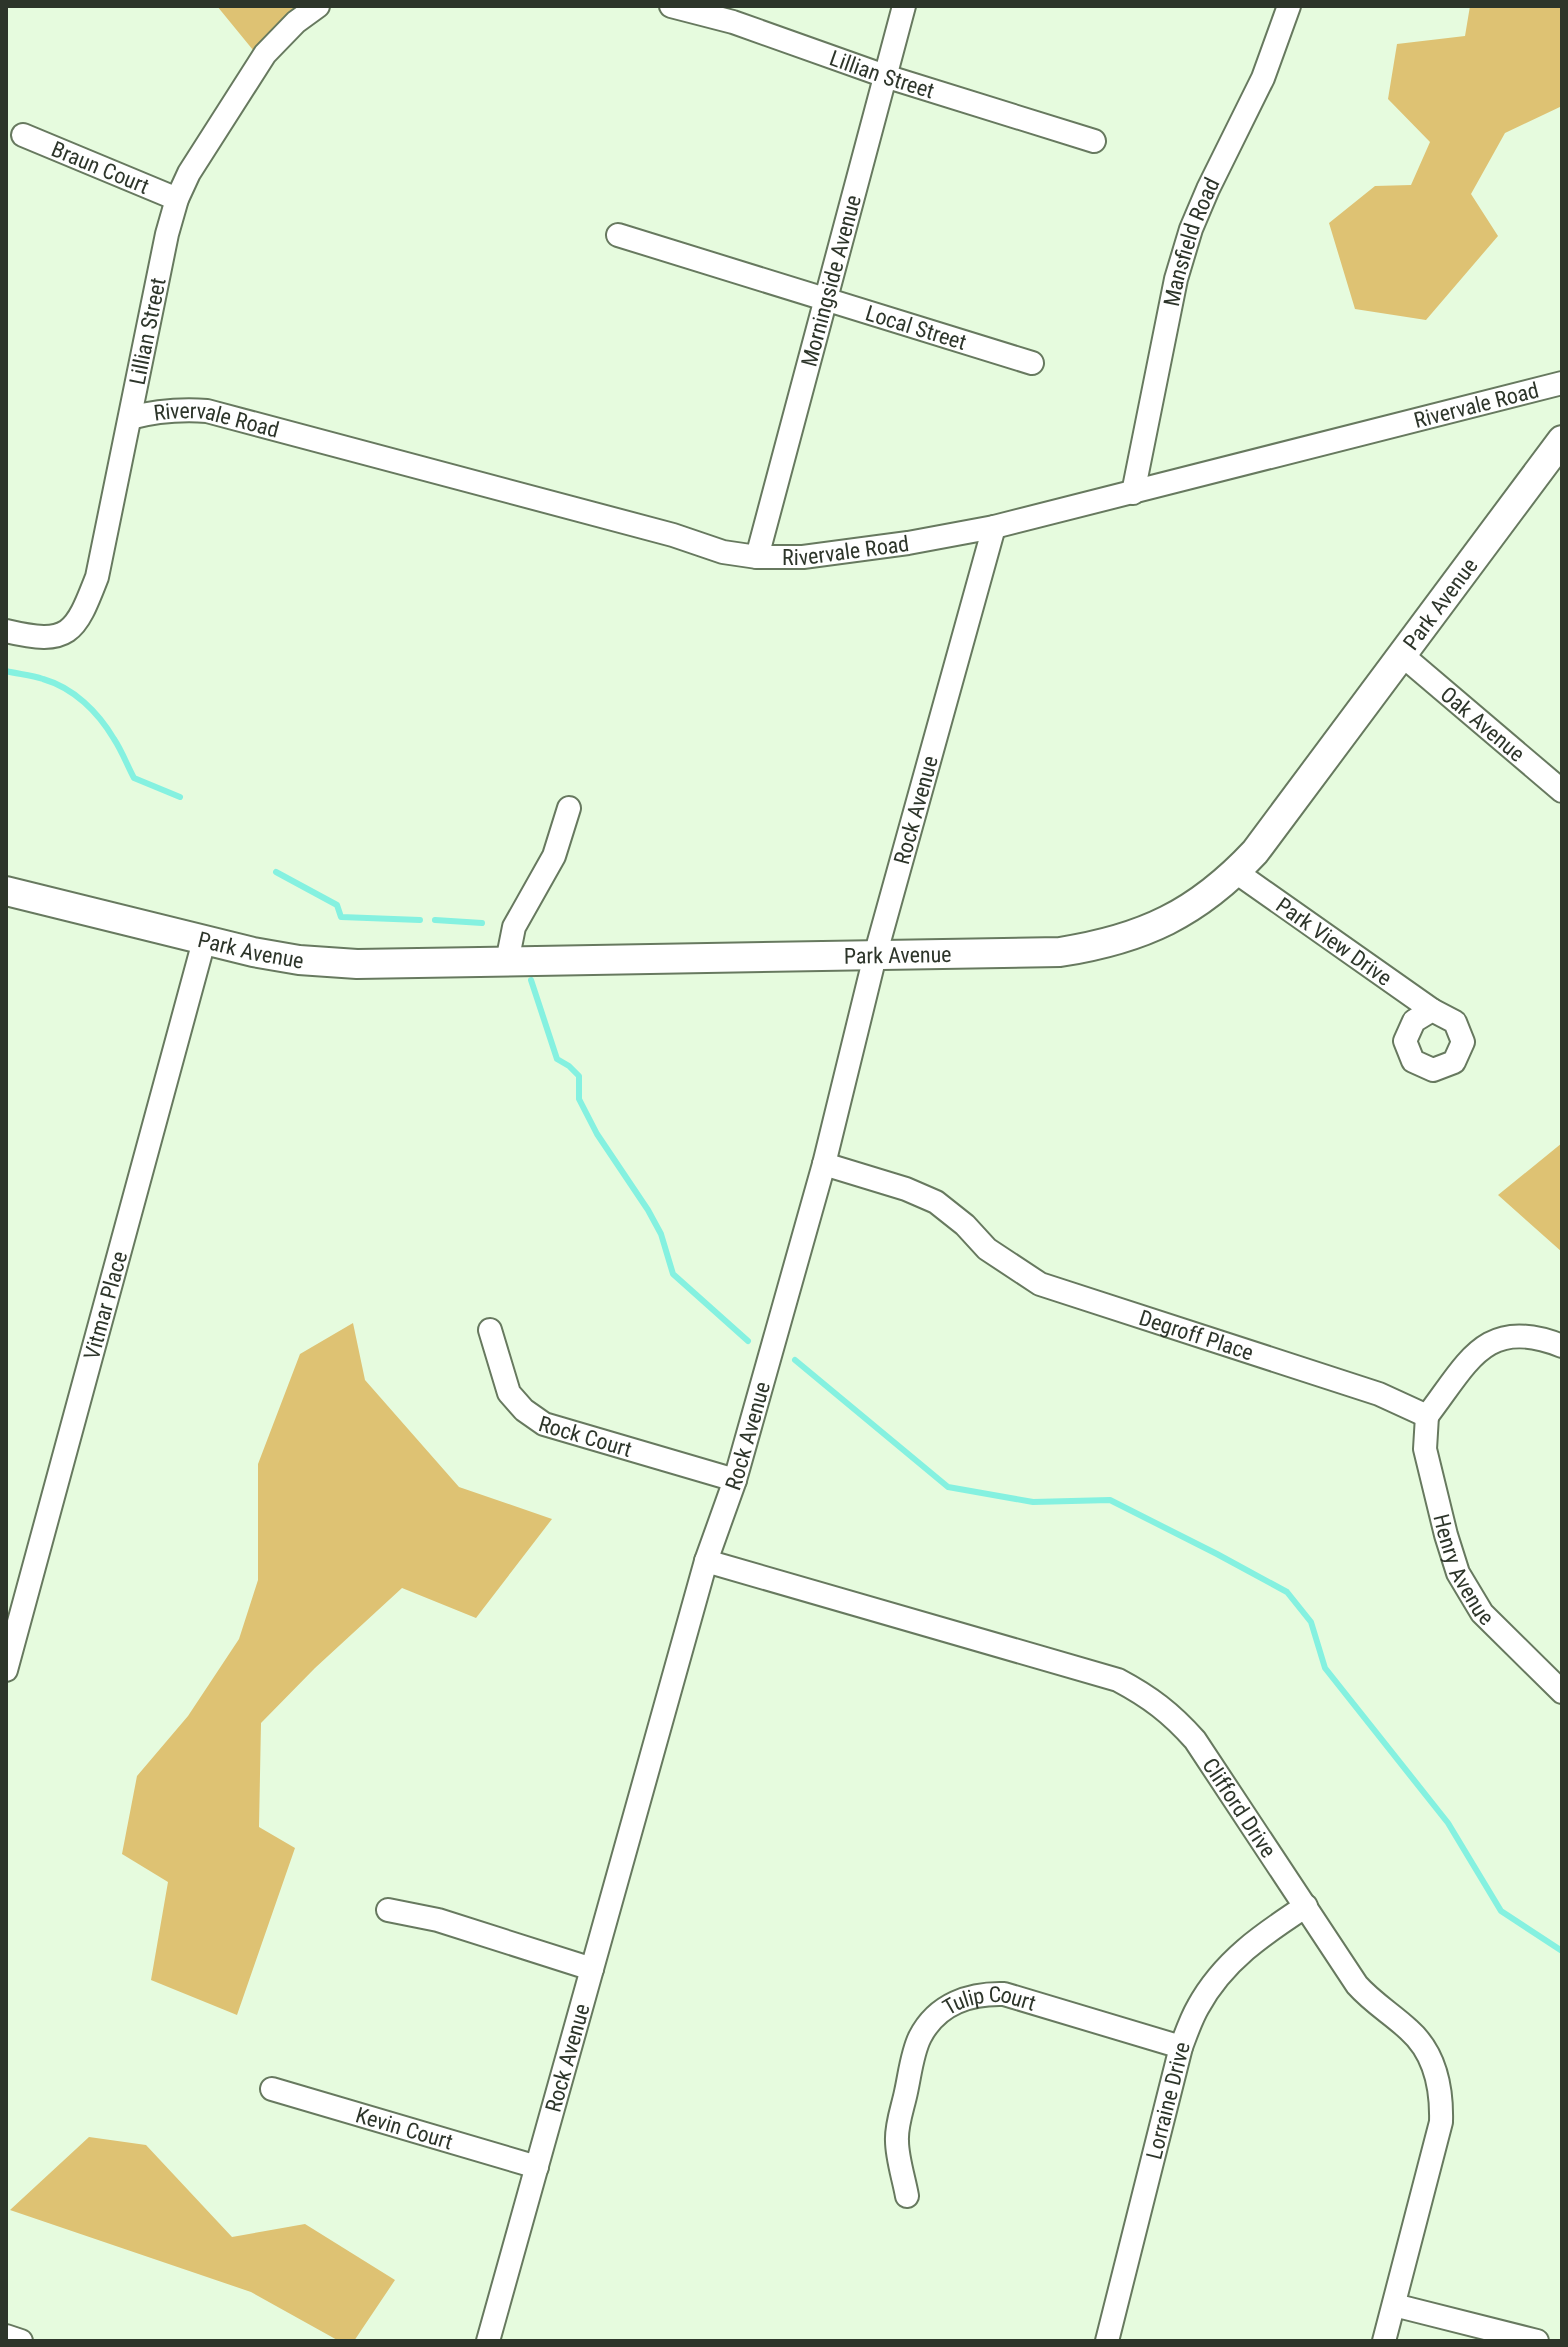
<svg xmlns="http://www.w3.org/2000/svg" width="1568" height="2347" font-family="'Roboto Condensed',sans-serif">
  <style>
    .forest { fill: #dec273 }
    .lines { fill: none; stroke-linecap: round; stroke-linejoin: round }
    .stream { stroke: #85f1e0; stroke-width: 6 }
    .minor-casing { stroke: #67795f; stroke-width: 26 }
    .tertiary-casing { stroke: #67795f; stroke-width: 32 }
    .minor { stroke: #fff; stroke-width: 22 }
    .tertiary { stroke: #fff; stroke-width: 28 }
    .labels { text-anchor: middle; stroke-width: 6; stroke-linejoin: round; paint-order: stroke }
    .street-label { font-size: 22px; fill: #2d352a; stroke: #e6fbde }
  </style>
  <rect width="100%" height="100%" fill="#e6fbde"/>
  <path class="forest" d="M217,6H296L253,50Z
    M1470,6H1562V106L1505,133L1471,194L1498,236L1426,320L1355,309L1329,223L1375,186L1411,185L1430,142L1388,99L1397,44L1465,36Z
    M1562,1143V1252L1498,1195Z
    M353,1323L365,1380L459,1487L552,1519L476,1618L402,1588L315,1668L261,1723L259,1827L295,1848L237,2015L151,1980L168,1882L122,1854L137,1776L188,1716L239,1639L258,1580V1464L300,1354Z
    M89,2137L146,2145L232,2237L305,2224L395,2280L354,2341H339L251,2292L10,2210Z"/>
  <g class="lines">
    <path class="stream" d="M6,671C18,674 31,675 43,679C74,688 98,712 114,739C122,751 127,765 134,778L180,797
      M276,872L337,905L341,917L420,920
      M435,920L482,923
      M531,980L557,1059L569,1066L579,1076V1099L597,1134L648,1210L661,1234L673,1274L748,1341
      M795,1360L948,1487L1033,1502L1110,1500L1217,1554L1287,1592L1311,1622L1325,1668L1448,1823L1501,1911L1562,1951"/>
    <g class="minor-casing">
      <g id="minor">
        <path id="s1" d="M671,6L733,22L885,76L1094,141"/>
        <path id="s2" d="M23,135L177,199"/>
        <path id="s3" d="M618,235L1032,363"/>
        <path id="s4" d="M130,418C156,411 179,409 207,411L673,535L723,552L757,557H803L908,543L994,527L1562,383"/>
        <path id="s5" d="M1133,493L1176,279L1191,229L1208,189L1263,78L1289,6"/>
        <path id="s6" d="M757,557L904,6"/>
        <path id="s7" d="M6,631C69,646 75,634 97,577L167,234L177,199L189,173L265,54L296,22L318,6"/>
        <path id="s8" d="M1402,655L1562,791"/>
        <path id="s9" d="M1236,872L1432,1010"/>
        <path d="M507,962L514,927L554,856L569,808"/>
        <path d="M1432,1010L1455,1022L1463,1042L1454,1062L1433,1070L1413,1061L1405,1041L1414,1021Z"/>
        <path id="s10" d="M824,1164L906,1189L936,1202L965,1225L987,1249L1040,1284L1379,1394L1427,1416"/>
        <path id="s11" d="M490,1330L509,1393L524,1410L544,1424L735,1480"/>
        <path id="s12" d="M1427,1416L1425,1449L1446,1535L1458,1573L1482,1613L1562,1692"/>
        <path d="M1427,1416C1468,1363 1485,1315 1562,1346"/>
        <path id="s13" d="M706,1561L1118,1680C1150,1697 1171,1713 1195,1740L1357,1985C1373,2003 1392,2014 1409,2030C1436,2054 1442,2088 1441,2122L1384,2341"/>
        <path id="s14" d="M6,1670L204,941"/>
        <path d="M388,1910L438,1920L592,1969"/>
        <path id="s15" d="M272,2089L537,2167"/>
        <path id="s16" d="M907,2196C904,2179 897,2158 897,2141C896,2125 903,2107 906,2092C910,2074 912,2053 920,2037C937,2004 970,1993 1004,1994L1181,2047"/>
        <path d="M1394,2305L1537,2341"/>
        <path d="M6,2336L21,2341"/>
        <path id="s17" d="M488,2341L706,1561L735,1480L824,1164L875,956L994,527"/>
        <path id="s18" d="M1107,2341L1181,2047C1186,2034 1191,2019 1198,2007C1223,1961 1263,1934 1306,1906"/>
      </g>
    </g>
    <g class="tertiary-casing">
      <g id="tertiary">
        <path id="s19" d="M6,891L253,952L299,960L357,964L1060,952C1143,939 1197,914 1255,852L1562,440"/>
      </g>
    </g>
    <use href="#minor" class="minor"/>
    <use href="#tertiary" class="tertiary"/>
  </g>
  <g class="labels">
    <g class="street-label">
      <text dy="8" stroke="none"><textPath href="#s1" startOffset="222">Lillian Street</textPath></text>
      <text dy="8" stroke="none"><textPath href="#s2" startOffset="84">Braun Court</textPath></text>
      <text dy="8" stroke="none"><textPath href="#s5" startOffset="258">Mansfield Road</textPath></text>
      <text dy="8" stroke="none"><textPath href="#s6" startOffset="286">Morningside Avenue</textPath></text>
      <text dy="8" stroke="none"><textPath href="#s3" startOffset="312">Local Street</textPath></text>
      <text dy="8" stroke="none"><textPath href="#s7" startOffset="376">Lillian Street</textPath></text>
      <text dy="8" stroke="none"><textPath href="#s4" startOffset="1384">Rivervale Road</textPath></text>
      <text dy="8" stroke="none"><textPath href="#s4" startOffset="88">Rivervale Road</textPath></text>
      <text dy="8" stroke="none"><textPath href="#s4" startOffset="736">Rivervale Road</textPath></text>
      <text dy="8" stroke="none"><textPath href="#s19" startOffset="1596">Park Avenue</textPath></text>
      <text dy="8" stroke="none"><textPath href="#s8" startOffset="106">Oak Avenue</textPath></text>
      <text dy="8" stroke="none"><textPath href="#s17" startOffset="1590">Rock Avenue</textPath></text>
      <text dy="8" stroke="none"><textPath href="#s9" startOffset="120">Park View Drive</textPath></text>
      <text dy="8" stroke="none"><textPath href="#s19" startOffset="252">Park Avenue</textPath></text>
      <text dy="8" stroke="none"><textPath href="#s19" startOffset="900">Park Avenue</textPath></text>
      <text dy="8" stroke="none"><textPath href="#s14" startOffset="378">Vitmar Place</textPath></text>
      <text dy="8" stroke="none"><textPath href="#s10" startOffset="416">Degroff Place</textPath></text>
      <text dy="8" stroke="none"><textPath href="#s11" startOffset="156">Rock Court</textPath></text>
      <text dy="8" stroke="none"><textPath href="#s17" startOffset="942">Rock Avenue</textPath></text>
      <text dy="8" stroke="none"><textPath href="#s12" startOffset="160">Henry Avenue</textPath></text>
      <text dy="8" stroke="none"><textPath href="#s13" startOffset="608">Clifford Drive</textPath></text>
      <text dy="8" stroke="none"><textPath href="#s16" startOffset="248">Tulip Court</textPath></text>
      <text dy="8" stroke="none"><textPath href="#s17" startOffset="294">Rock Avenue</textPath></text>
      <text dy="8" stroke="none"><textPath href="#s18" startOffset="248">Lorraine Drive</textPath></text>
      <text dy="8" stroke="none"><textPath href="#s15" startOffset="138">Kevin Court</textPath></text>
    </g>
  </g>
  <rect width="1568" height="2347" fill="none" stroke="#2d352a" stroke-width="16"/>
</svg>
